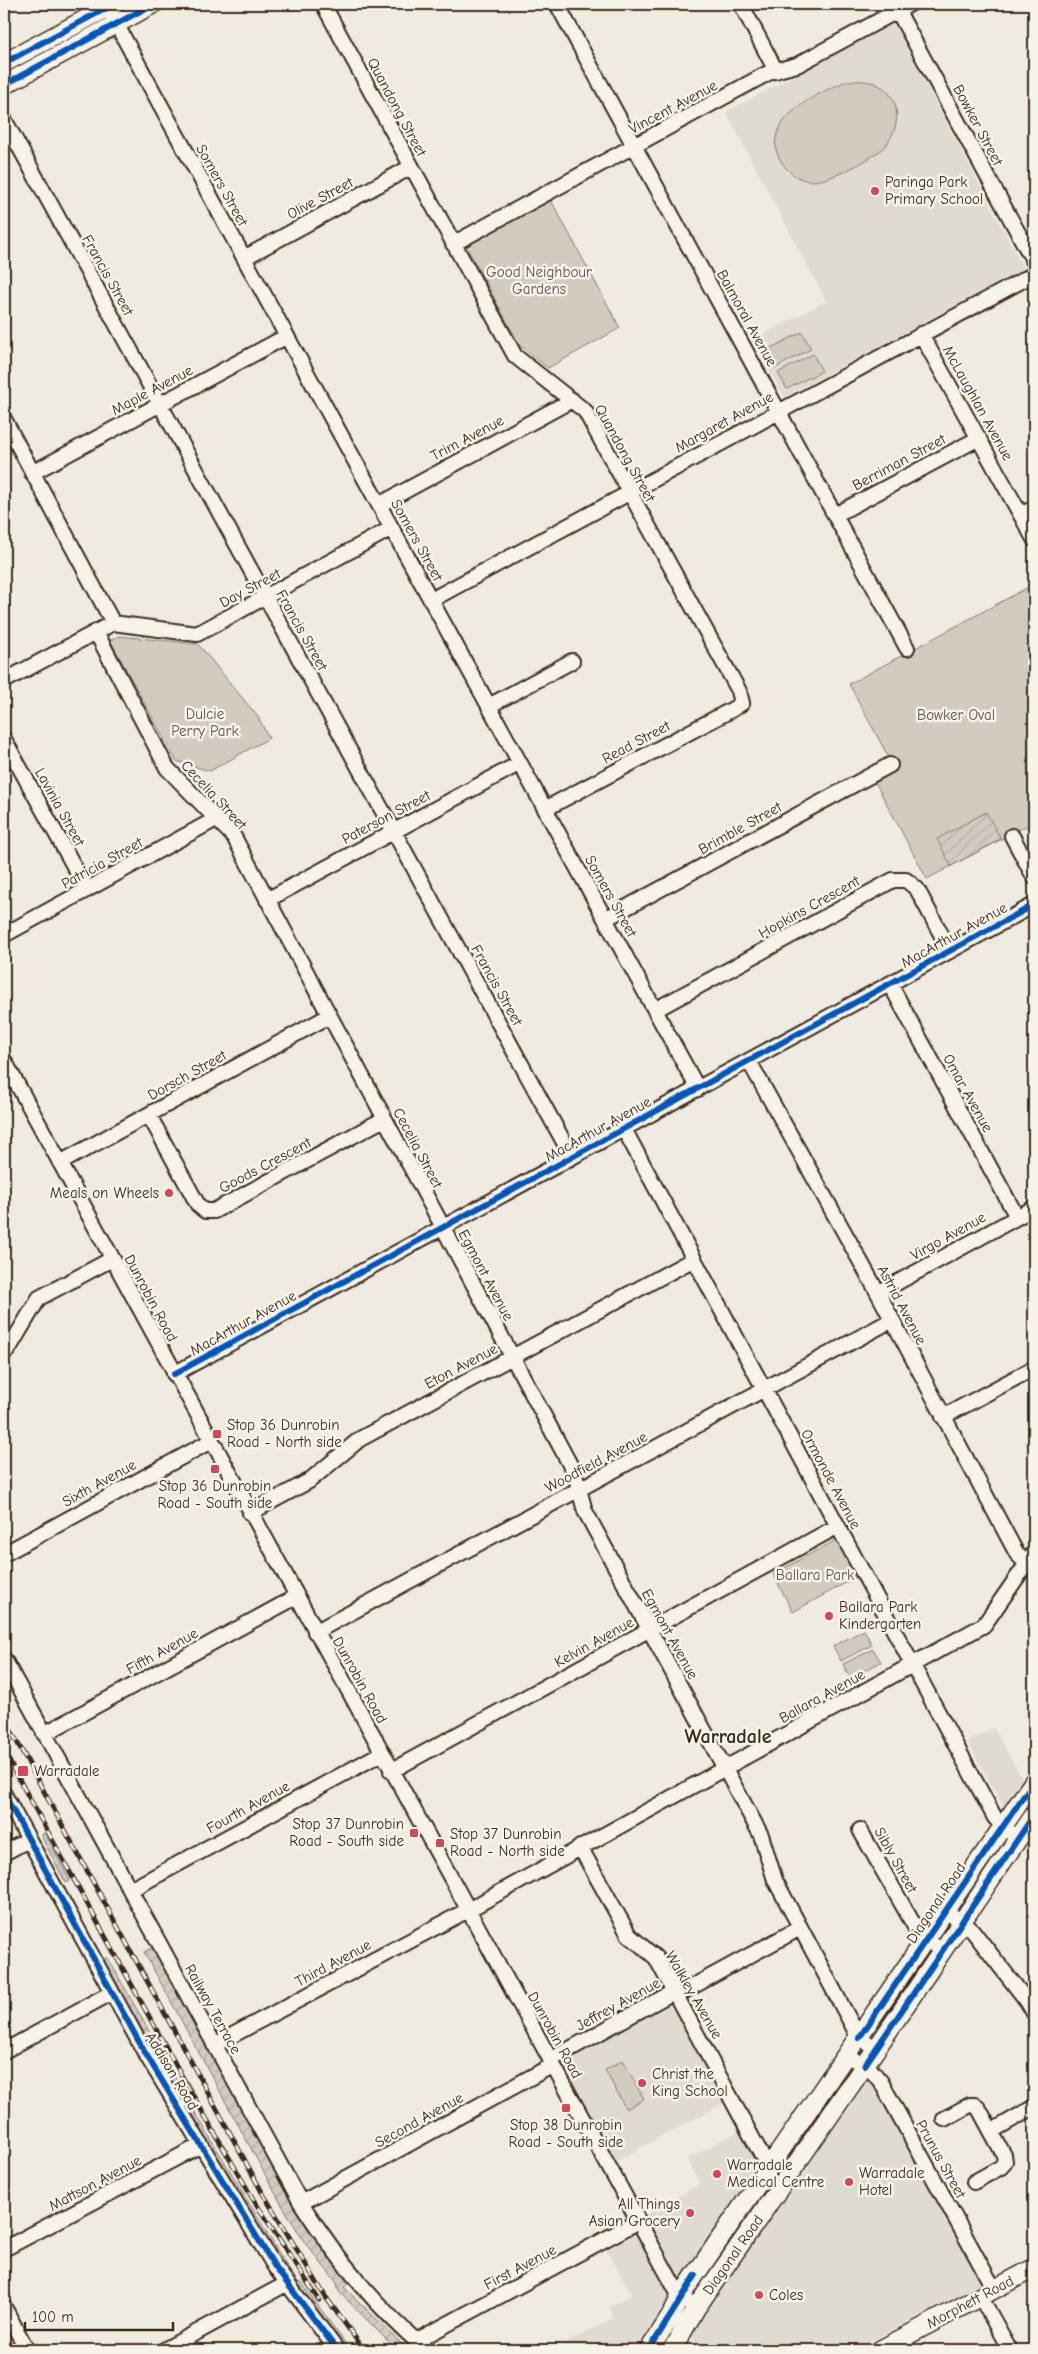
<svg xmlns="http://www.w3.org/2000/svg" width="1038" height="2354" font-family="'Comic Neue',sans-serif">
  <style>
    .built { fill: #e0dbd0 }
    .green { fill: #d1cbc0; stroke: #867a6f }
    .garden { fill: url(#garden-furrows); stroke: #867a6f }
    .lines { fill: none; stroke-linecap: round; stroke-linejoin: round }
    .minor-casing { stroke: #3b2a1e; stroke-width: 18 }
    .major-casing { stroke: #3b2a1e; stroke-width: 21 }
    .minor { stroke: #f7f3e8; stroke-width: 14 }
    .major { stroke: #f7f3e8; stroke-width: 18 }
    .rail-casing { stroke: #3b2a1e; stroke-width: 5 }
    .rail { stroke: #f7f3e8; stroke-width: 3; stroke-dasharray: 9; stroke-linecap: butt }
    .cycleway-casing { stroke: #f7f3e8; stroke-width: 9 }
    .cycleway { stroke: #0057b8; stroke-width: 6 }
    .poi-dot { fill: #d1495b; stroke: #f7f3e8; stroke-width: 2 }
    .labels { text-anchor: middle; stroke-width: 5; stroke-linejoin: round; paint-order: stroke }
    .street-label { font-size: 15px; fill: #3b2a1e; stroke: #f7f3e8 }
    .poi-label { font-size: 15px; fill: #3b2a1e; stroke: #f7f3e8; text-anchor: start }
    .park-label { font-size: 15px; fill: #605246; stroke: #f7f3e8 }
    .district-label { font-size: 20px; font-weight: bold; fill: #3b2a1e; stroke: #f7f3e8 }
  </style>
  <defs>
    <pattern id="garden-furrows" width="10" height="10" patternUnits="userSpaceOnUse" patternTransform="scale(1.25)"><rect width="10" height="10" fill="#d1cbc0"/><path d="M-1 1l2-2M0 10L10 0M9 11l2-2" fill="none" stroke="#b4aea5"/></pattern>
  </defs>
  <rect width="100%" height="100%" fill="#efebe0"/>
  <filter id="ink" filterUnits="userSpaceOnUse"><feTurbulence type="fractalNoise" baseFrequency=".02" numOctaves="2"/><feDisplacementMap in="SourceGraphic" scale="10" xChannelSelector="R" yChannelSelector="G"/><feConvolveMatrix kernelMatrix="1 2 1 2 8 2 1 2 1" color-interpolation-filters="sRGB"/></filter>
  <g filter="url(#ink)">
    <path class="built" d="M894,23L1024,269L784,397L753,340L826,301L726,112Z
      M994,1728L1026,1785L1007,1813L968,1742Z
      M670,2004L724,2103L614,2162L561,2063Z
      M863,2078H869L876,2085L982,2283L854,2350H699L686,2327Z
      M741,2130L762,2167L639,2350H552L613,2318L608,2307L632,2295L607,2250L651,2225L646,2215L700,2184L687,2159Z"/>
    <path class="green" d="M847,81C856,81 866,80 874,83C901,93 903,125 885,146C873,159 832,180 814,181C802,181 793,176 785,167C751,124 817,93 847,81Z
      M551,200L620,328L548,368L520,346L466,246Z
      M802,332L811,349L775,368L765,351Z
      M813,354L822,371L787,389L778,373Z
      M1034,584V822L927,879L875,782L896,771L849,684Z
      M119,636L198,644L258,717L269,738L210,771L176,761L110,640Z
      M838,1539L858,1576L793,1612L773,1574Z
      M864,1630L872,1645L841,1661L833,1646Z
      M873,1649L881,1662L850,1678L843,1664Z
      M623,2060L644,2099L626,2109L605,2070Z"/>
    <path class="garden" d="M986,812L1001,839L951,866L937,839Z
      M45,1833L70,1881L66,1883L43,1840L42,1834Z
      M154,1946L290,2197L315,2236L351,2282L344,2287L408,2350H397L339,2292L337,2283L305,2243L279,2200L144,1952Z
      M105,1958H108L187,2099L288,2268L299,2283L301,2282L350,2350L343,2349L275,2257L179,2091L149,2044L106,1966Z"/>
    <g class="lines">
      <g class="minor-casing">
        <path id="minor" d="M323,4L515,356L585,411L739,691L742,703L733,709L545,809
          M557,4L907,648
          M741,4L776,71
          M894,4L1034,262
          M107,7L698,1089
          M4,119L572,1157
          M453,244L770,72L797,65L910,4
          M244,258L411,167
          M921,334L1034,539
          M4,419L113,623L96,632L167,768L234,837L575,1474L585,1511L761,1835L775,1880L858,2036L876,2049
          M32,473L287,336
          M379,505L572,400
          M835,515L979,438
          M1021,515L1034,508
          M431,600L1034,274
          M113,623L197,634L392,528
          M4,681L96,632
          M489,706L572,661
          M4,739L87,890
          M1012,836L1034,877
          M267,900L520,763
          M605,919L890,765
          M4,935L216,819
          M890,984L1017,1217
          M655,1010L893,880H906L917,889L950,951
          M4,1060L680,2297L696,2308
          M749,1061L878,1293L1017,1554L1027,1564
          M149,1115L198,1205L205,1211H214L384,1119
          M624,1129L995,1818L1011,1833
          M60,1163L329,1016
          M878,1293L1034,1208
          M4,1352L8,1350L39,1298L112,1259
          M174,1374L1034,905
          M943,1417L1034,1368
          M250,1513L309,1481L360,1439L694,1259
          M4,1554L211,1441
          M315,1632L892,1320
          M4,1659L301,2203C337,2258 376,2308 427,2350
          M44,1734L296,1597
          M391,1771L838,1526
          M4,1794L144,2051L275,2267L337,2350
          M860,1830L919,1934L942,1951
          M580,1847L629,1935L656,1958L762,2156L773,2164
          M4,1853L28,1840
          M130,1890L382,1753
          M946,1911L972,1930L1027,2001L1034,2013
          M677,1995L800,1928
          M214,2045L468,1910L984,1625L1034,1553
          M4,2051L111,1993
          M848,2056L871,2070L881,2082L994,2289
          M550,2060L675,1991
          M944,2119L970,2105H975L979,2109L1004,2155L1005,2161L1001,2167L974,2182
          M992,2131L1034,2107
          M301,2203L553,2065
          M4,2249L201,2145
          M980,2296L1010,2350
          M4,2307L27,2350
          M416,2341L639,2221
          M164,2350L286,2284"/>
      </g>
      <g class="major-casing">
        <path id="major" d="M4,63L114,4
          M4,85L153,4
          M649,2350L671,2316L680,2297L1034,1781
          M672,2350L696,2308L876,2049L1034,1815
          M880,2350L1034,2268"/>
      </g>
      <use href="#minor" class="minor"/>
      <use href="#major" class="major"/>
      <g class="rail-casing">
        <path id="rail" d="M4,1718L262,2192L325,2296L364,2350
          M4,1752L184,2080L253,2199L319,2300"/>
      </g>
      <use href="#rail" class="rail"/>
      <g class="cycleway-casing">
        <path id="cycleway" d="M4,63L114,4
          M4,85L153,4
          M174,1374L1034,905
          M4,1794L144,2051L275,2267L337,2350
          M859,2038L1034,1781
          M865,2065L1034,1815
          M649,2350L696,2275"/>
      </g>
      <use href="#cycleway" class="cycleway"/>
    </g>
  </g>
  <g class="poi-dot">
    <circle cx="875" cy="191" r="5"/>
    <circle cx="169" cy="1193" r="5"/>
    <rect x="212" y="1429" width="10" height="10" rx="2.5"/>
    <rect x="210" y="1464" width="10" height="10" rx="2.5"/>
    <circle cx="829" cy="1616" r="5"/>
    <rect x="17" y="1765" width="12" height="12" rx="2.5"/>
    <rect x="409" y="1828" width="10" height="10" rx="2.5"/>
    <rect x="435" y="1838" width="10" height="10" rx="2.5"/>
    <circle cx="642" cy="2083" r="5"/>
    <rect x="561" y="2103" width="10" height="10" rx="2.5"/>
    <circle cx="717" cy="2174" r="5"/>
    <circle cx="849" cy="2182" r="5"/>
    <circle cx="690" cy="2213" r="5"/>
    <circle cx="759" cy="2295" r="5"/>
  </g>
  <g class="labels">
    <g class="street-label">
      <text transform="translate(397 107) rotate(62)" y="5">Quandong Street</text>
      <text transform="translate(673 107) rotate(-28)" y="5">Vincent Avenue</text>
      <text transform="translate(978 125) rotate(62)" y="5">Bowker Street</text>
      <text transform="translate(222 185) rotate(61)" y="5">Somers Street</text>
      <text transform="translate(320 198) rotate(-28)" y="5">Olive Street</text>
      <text transform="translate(108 275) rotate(61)" y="5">Francis Street</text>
      <text transform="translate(747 318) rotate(61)" y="5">Balmoral Avenue</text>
      <text transform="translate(152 390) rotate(-28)" y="5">Maple Avenue</text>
      <text transform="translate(978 403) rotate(61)" y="5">McLaughlan Avenue</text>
      <text transform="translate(724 422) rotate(-29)" y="5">Margaret Avenue</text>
      <text transform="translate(467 438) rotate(-28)" y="5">Trim Avenue</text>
      <text transform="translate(625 453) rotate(61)" y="5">Quandong Street</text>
      <text transform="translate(899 462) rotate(-28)" y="5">Berriman Street</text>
      <text transform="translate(417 540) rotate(61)" y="5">Somers Street</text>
      <text transform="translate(250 588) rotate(-28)" y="5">Day Street</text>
      <text transform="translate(302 630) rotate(61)" y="5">Francis Street</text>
      <text transform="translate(636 742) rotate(-28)" y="5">Read Street</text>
      <text transform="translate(214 795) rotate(47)" y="5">Cecelia Street</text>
      <text transform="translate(60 807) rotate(61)" y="5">Lavinia Street</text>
      <text transform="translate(386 817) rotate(-28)" y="5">Paterson Street</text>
      <text transform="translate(740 828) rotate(-29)" y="5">Brimble Street</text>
      <text transform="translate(102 863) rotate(-29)" y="5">Patricia Street</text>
      <text transform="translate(611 896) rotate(61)" y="5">Somers Street</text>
      <text transform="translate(809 907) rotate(-29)" y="5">Hopkins Crescent</text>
      <text transform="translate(954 935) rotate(-29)" y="5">MacArthur Avenue</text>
      <text transform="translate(497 985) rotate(61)" y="5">Francis Street</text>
      <text transform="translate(187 1075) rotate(-29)" y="5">Dorsch Street</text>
      <text transform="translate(968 1093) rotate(61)" y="5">Omar Avenue</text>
      <text transform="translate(598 1129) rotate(-29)" y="5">MacArthur Avenue</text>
      <text transform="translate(418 1148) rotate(62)" y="5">Cecelia Street</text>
      <text transform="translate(265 1165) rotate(-28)" y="5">Goods Crescent</text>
      <text transform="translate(948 1236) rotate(-29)" y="5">Virgo Avenue</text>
      <text transform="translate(486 1275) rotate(62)" y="5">Egmont Avenue</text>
      <text transform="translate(151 1298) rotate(62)" y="5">Dunrobin Road</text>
      <text transform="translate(902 1305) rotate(62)" y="5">Astrid Avenue</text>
      <text transform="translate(243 1323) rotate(-29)" y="5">MacArthur Avenue</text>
      <text transform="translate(461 1366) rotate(-28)" y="5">Eton Avenue</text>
      <text transform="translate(596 1462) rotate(-28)" y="5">Woodfield Avenue</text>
      <text transform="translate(831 1479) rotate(62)" y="5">Ormonde Avenue</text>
      <text transform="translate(99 1483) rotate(-29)" y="5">Sixth Avenue</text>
      <text transform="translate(670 1634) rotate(61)" y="5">Egmont Avenue</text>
      <text transform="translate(594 1642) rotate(-29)" y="5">Kelvin Avenue</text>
      <text transform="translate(162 1651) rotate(-29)" y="5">Fifth Avenue</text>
      <text transform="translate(360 1680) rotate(61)" y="5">Dunrobin Road</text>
      <text transform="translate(822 1696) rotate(-29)" y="5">Ballara Avenue</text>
      <text transform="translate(248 1807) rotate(-29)" y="5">Fourth Avenue</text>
      <text transform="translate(896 1860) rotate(61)" y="5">Sibly Street</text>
      <text transform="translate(936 1903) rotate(-56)" y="5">Diagonal Road</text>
      <text transform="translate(333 1963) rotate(-28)" y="5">Third Avenue</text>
      <text transform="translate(694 1995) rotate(60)" y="5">Walkley Avenue</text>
      <text transform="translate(618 2004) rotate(-29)" y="5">Jeffrey Avenue</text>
      <text transform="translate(213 2009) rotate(61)" y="5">Railway Terrace</text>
      <text transform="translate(555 2035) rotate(61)" y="5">Dunrobin Road</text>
      <text transform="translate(172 2071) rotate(59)" y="5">Addison Road</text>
      <text transform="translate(419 2120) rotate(-29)" y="5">Second Avenue</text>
      <text transform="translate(941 2159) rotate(61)" y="5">Prunus Street</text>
      <text transform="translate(95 2183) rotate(-28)" y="5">Mattson Avenue</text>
      <text transform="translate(733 2255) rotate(-55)" y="5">Diagonal Road</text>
      <text transform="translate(520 2267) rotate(-28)" y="5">First Avenue</text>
      <text transform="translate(970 2302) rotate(-28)" y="5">Morphett Road</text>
    </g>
    <g class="poi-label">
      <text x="885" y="187">Paringa Park<tspan x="885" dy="17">Primary School</tspan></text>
      <text x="159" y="1198" text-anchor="end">Meals on Wheels</text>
      <text x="227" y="1430">Stop 36 Dunrobin<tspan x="227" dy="17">Road - North side</tspan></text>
      <text x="215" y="1491" text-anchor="middle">Stop 36 Dunrobin<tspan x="215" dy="17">Road - South side</tspan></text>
      <text x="839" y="1612">Ballara Park<tspan x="839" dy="17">Kindergarten</tspan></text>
      <text x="34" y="1776">Warradale</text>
      <text x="404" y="1829" text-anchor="end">Stop 37 Dunrobin<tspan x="404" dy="17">Road - South side</tspan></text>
      <text x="450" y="1839">Stop 37 Dunrobin<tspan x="450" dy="17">Road - North side</tspan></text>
      <text x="652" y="2079">Christ the<tspan x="652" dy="17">King School</tspan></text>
      <text x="566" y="2130" text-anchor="middle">Stop 38 Dunrobin<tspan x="566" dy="17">Road - South side</tspan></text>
      <text x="727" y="2170">Warradale<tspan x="727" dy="17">Medical Centre</tspan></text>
      <text x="859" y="2178">Warradale<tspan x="859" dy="17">Hotel</tspan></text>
      <text x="680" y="2209" text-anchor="end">All Things<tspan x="680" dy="17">Asian Grocery</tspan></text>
      <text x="769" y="2300">Coles</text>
    </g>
    <g class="park-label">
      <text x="539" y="277">Good Neighbour<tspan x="539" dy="17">Gardens</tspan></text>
      <text x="205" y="719">Dulcie<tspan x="205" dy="17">Perry Park</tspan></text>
      <text x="956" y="720">Bowker Oval</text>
      <text x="815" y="1580">Ballara Park</text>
    </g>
    <g class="district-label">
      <text x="728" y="1743">Warradale</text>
    </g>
  </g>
  <rect width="1038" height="2354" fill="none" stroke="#f7f3e8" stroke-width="20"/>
  <rect x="10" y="10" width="1018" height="2334" fill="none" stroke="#3b2a1e" stroke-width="2" filter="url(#ink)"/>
  <path d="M25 2322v8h148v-8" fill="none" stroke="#3b2a1e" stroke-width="2.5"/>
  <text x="32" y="2322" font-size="15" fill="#3b2a1e" stroke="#f7f3e8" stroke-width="4" paint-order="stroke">100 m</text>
</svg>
